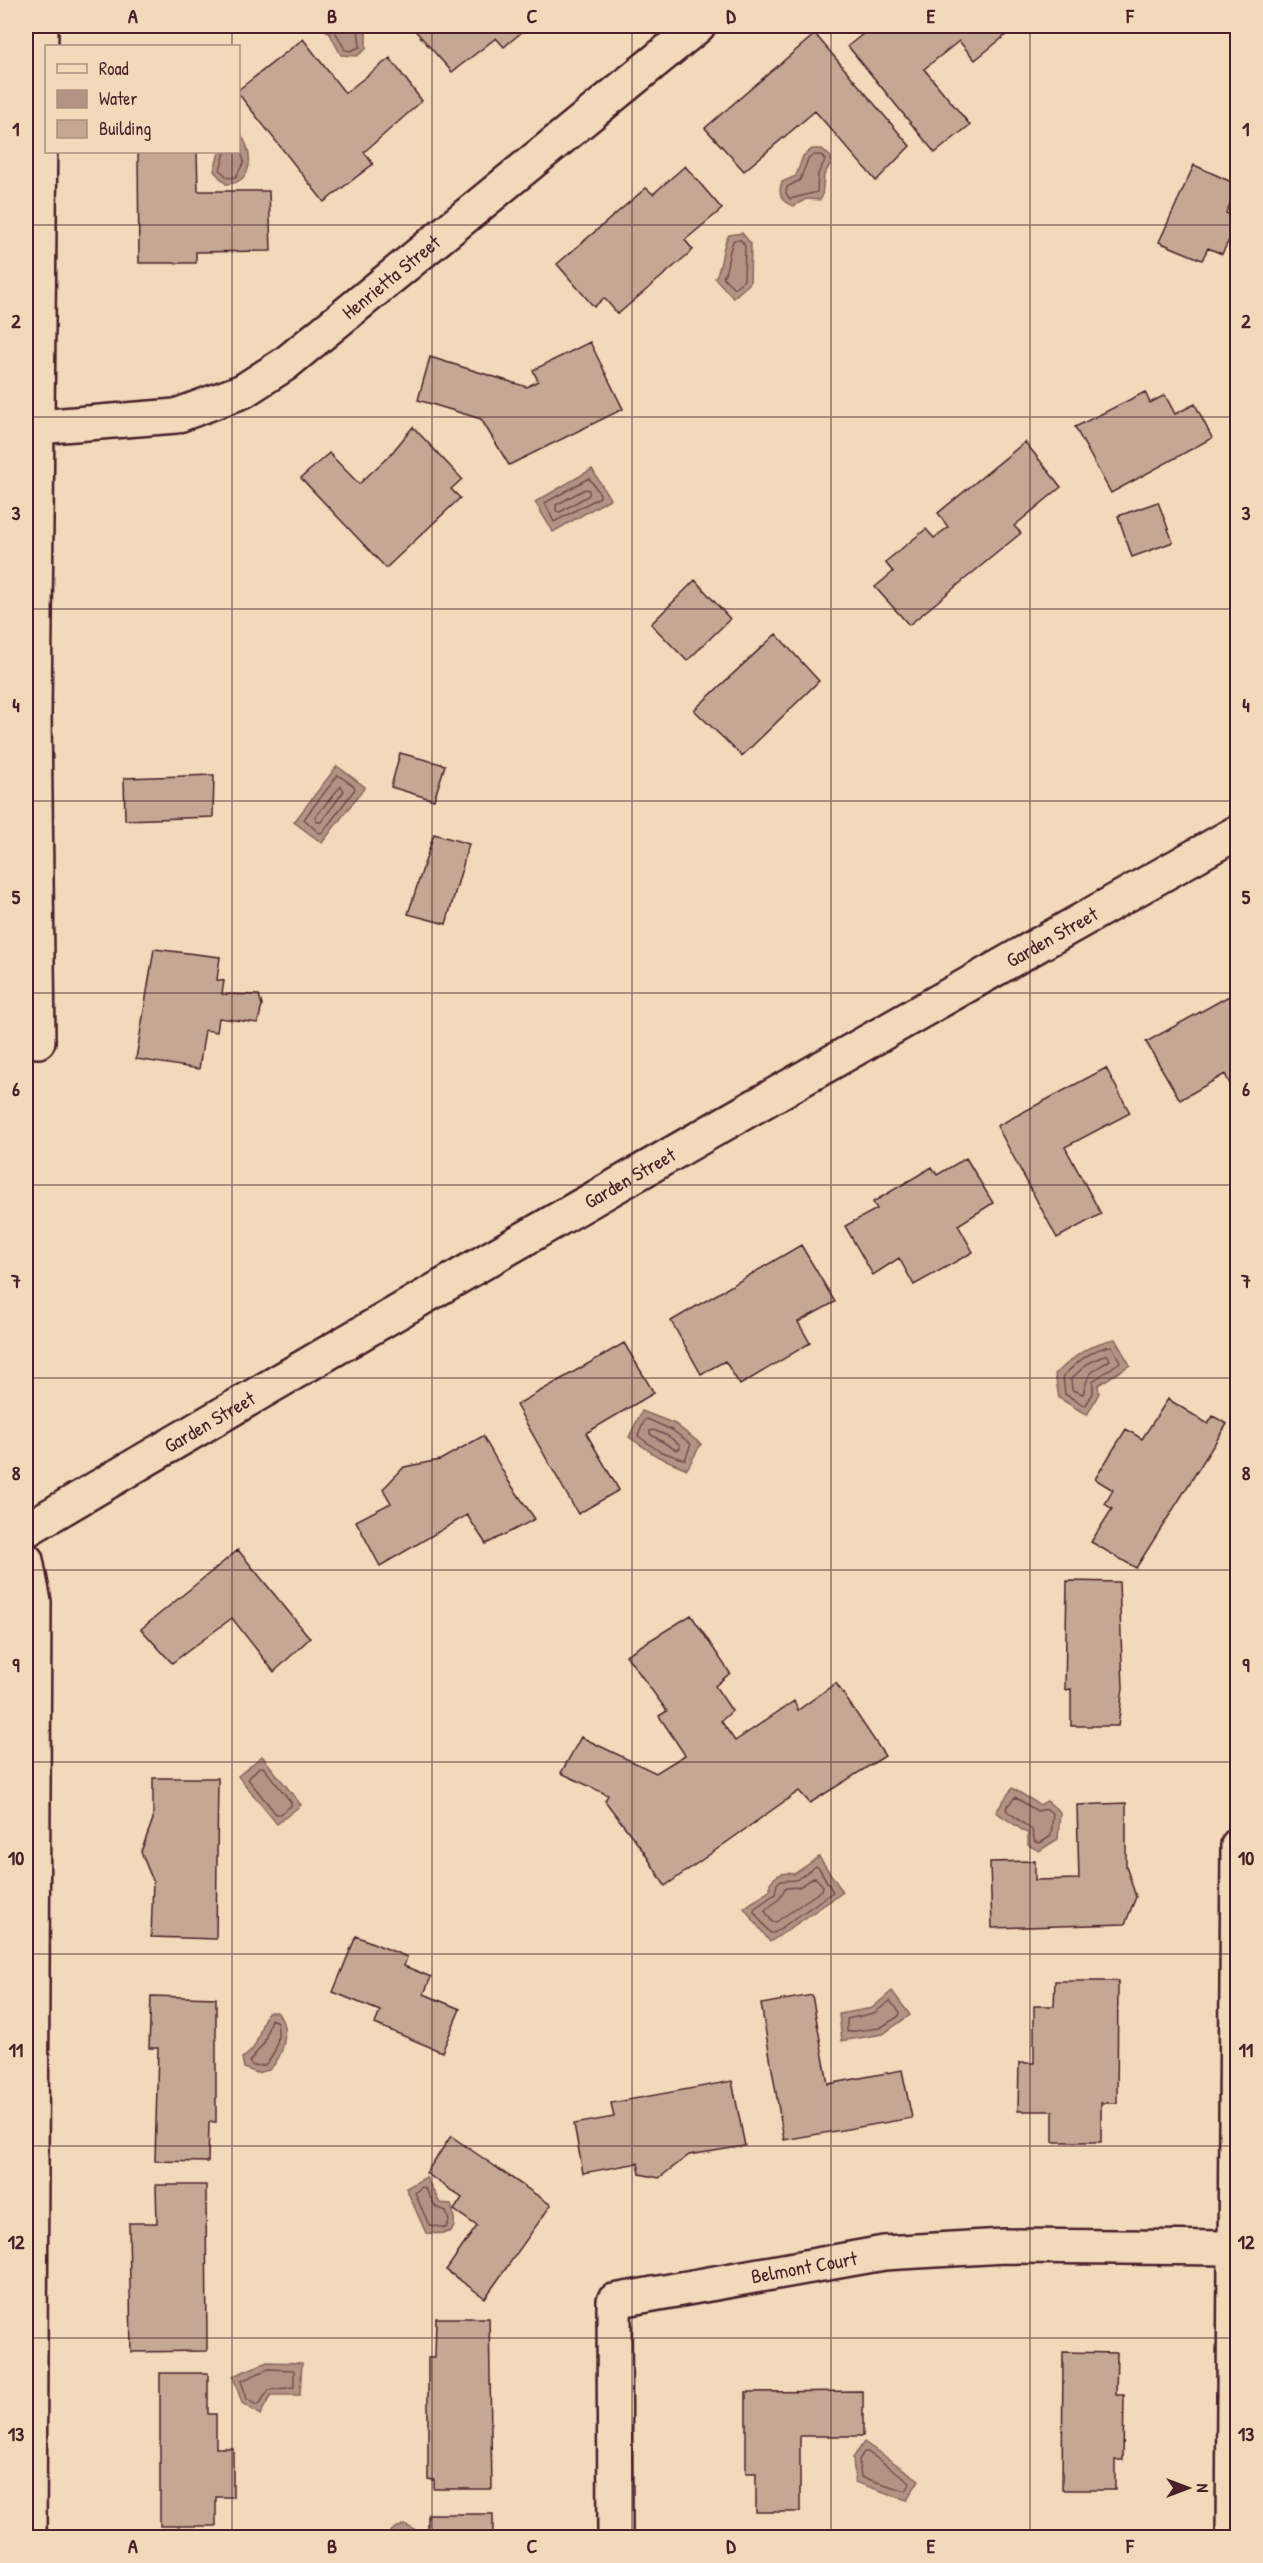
<svg xmlns="http://www.w3.org/2000/svg" width="1263" height="2563" font-family="'Patrick Hand',sans-serif">
  <style>
    .water { fill: #b39484; stroke: #896560; stroke-width: 1.5 }
    .lines { fill: none; stroke-linecap: round; stroke-linejoin: round }
    .shore { stroke: #744e4f; stroke-width: 1.5 }
    .building { fill: #c5a894; stroke: #4a1f2b; stroke-width: 1.5 }
    .minor-casing { stroke: #4a1f2b; stroke-width: 38 }
    .minor { stroke: #f1d9b9; stroke-width: 33 }
    .grid { fill: none; stroke: #4a1f2b; stroke-width: 1.5; stroke-opacity: 0.55 }
    .labels { text-anchor: middle; stroke-width: 4.5; stroke-linejoin: round; paint-order: stroke }
    .street-label { font-size: 20px; fill: #4a1f2b; stroke: #f1d9b9 }
    .neatline { fill: none; stroke: #4a1f2b; stroke-width: 2 }
    .grid-label { font-size: 20px; text-anchor: middle; font-weight: bold; fill: #4a1f2b }
  </style>
  <rect width="100%" height="100%" fill="#f1d9b9"/>
  <filter id="ink" filterUnits="userSpaceOnUse"><feTurbulence type="fractalNoise" baseFrequency=".0167" numOctaves="2"/><feDisplacementMap in="SourceGraphic" scale="12" xChannelSelector="R" yChannelSelector="G"/><feConvolveMatrix kernelMatrix="1 2 1 2 8 2 1 2 1" color-interpolation-filters="sRGB"/></filter>
  <g filter="url(#ink)">
    <path class="water" d="M320,26H362L366,33V49L357,56L341,55L330,34Z
      M239,133C254,149 255,184 226,184L214,171L219,152H238Z
      M812,149H822L831,157V163L824,175L822,197L820,200L806,199L794,206C782,203 777,194 782,182L796,176L803,156Z
      M742,233L751,244L750,283L733,298L715,278C724,264 720,248 729,235Z
      M592,469L610,499L553,532L535,502Z
      M337,766L365,787L322,843L294,822Z
      M1115,1339L1130,1365L1098,1385L1099,1393L1087,1415L1059,1398L1055,1374C1076,1356 1088,1344 1115,1339Z
      M642,1411L675,1424L701,1444L687,1469L657,1456L629,1437Z
      M262,1756L301,1805L277,1824L238,1776Z
      M1012,1788L1040,1805L1047,1801L1060,1812L1058,1839L1039,1851L1028,1845V1834L996,1812Z
      M819,1857L843,1892L770,1942L744,1908L770,1890V1883C776,1874 784,1872 794,1874Z
      M892,1991L910,2015L883,2034L842,2041L839,2014L872,2008Z
      M268,2012H277C291,2029 284,2056 269,2070L257,2073L244,2068L242,2058C262,2047 257,2028 268,2012Z
      M426,2177L440,2203L451,2204C459,2232 454,2235 426,2233L406,2188Z
      M267,2362L302,2363L300,2395H271L260,2415L242,2403L233,2376Z
      M864,2442L919,2480L907,2500L855,2482L853,2458Z
      M405,2525L417,2531L421,2537H385L395,2528Z"/>
    <g class="lines">
      <path class="shore" d="M330,26L335,31L345,50L350,51L360,47L358,26
        M225,152L220,170L228,178L236,177L244,162L238,142
        M814,155H821L825,160L818,174L817,192L790,199L786,193L787,187L800,180L808,159Z
        M734,240H741L745,246L744,280L734,288L723,277C730,266 727,250 734,240Z
        M589,478L600,494V497L554,522L545,503Z
        M585,489L589,490V495L560,512L556,511V505Z
        M338,775L354,786L355,789L323,832L319,833L304,819Z
        M341,786L344,791L321,822H317L315,817Z
        M1112,1346L1120,1362L1093,1381V1393L1086,1405H1083L1065,1394L1063,1376C1077,1363 1092,1348 1112,1346Z
        M1107,1354L1110,1360C1089,1373 1089,1371 1083,1394L1072,1390L1071,1379L1087,1364Z
        M647,1419L672,1430L691,1444L685,1460L659,1451L638,1436L644,1421Z
        M653,1430L668,1436L680,1445V1449L676,1450L650,1434V1431Z
        M259,1767H263L291,1802V1806L280,1814H276L248,1779Z
        M1015,1797L1037,1811L1047,1809L1053,1814L1051,1836L1040,1843L1035,1842L1032,1830L1007,1811L1006,1808Z
        M816,1866L819,1868L833,1892L774,1933H770L754,1912L755,1908L775,1894L777,1884L780,1881L796,1880Z
        M815,1877L823,1886L822,1890L776,1922H772L765,1911L780,1898L785,1888L799,1887Z
        M890,2001L900,2012L899,2016L880,2028L847,2032V2019L874,2013Z
        M271,2019L277,2022C280,2037 277,2054 265,2065L253,2066L249,2062L264,2043Z
        M421,2187L425,2188L436,2207L446,2211L449,2221L446,2228L429,2225L415,2193Z
        M268,2369L294,2370V2387L269,2390L259,2404L256,2405L247,2399L241,2381Z
        M864,2452H868L909,2481L910,2484L906,2491L861,2477L859,2460Z"/>
    </g>
    <path class="building" d="M411,26H529L504,47L496,38L452,72Z
      M873,26H999L1006,35L975,60L959,41L924,69L970,125L935,153L848,46Z
      M815,34L910,146L876,181L815,111L744,171L705,128Z
      M303,39L345,93L390,58L422,101L364,152L373,164L324,202L238,93V90Z
      M138,152H197L198,191H269L271,251L196,252V263H139Z
      M1194,165L1238,185L1226,213L1238,218L1236,243L1229,240L1222,254L1208,248L1202,260L1159,242Z
      M685,166L722,209L685,240L693,250L618,314L604,298L594,307L557,264L646,188L653,194Z
      M590,342L623,409L509,465L481,419L418,400L430,357L527,387L538,381L533,370Z
      M1145,392L1150,403L1165,395L1175,414L1195,404L1212,438L1111,493L1075,427Z
      M413,427L462,479L451,489L460,498L386,568L301,478L329,453L359,484L390,455Z
      M1025,442L1061,487L1014,526L1021,533L909,625L875,587L893,572L885,562L926,529L934,538L948,527L938,513Z
      M1158,502L1173,542L1132,557L1118,516Z
      M695,580L730,619L687,661L651,624Z
      M776,634L819,681L742,756L694,710Z
      M400,753L445,765L434,800L391,787Z
      M214,775L213,817L125,820L124,778Z
      M434,834L469,844L446,924L408,914Z
      M154,949L220,957L217,980L224,981L222,994L259,995L262,1005L258,1023L219,1018L217,1032L205,1030L199,1069L136,1059Z
      M1238,991V1093L1235,1095L1225,1074L1180,1100L1146,1042Z
      M1106,1068L1130,1113L1065,1147L1101,1214L1057,1238L997,1126Z
      M966,1158L993,1203L958,1225L973,1252L914,1285L899,1258L873,1275L845,1226L877,1209L873,1202L932,1167L937,1175Z
      M801,1245L835,1302L798,1322L810,1343L740,1385L725,1361L701,1374L671,1321Z
      M624,1343L654,1393L586,1433L619,1490L578,1514L516,1405Z
      M1168,1399L1208,1424L1213,1416L1227,1424L1136,1568L1091,1542L1112,1509L1105,1504L1113,1490L1095,1479L1126,1429L1142,1439Z
      M483,1436L509,1482L535,1519L486,1544L467,1515L380,1566L356,1521L391,1503L383,1489L404,1467L440,1460Z
      M238,1550L310,1638L274,1672L232,1618L172,1663L141,1629Z
      M1067,1581L1119,1582L1123,1688L1118,1726H1071V1689L1065,1690Z
      M691,1615L730,1673L715,1686L732,1711L721,1721L735,1741L794,1701L798,1710L836,1683L885,1756L810,1803L799,1791L665,1886L644,1852L605,1801L608,1795L561,1773L581,1737L656,1773L685,1755L659,1716L667,1711L626,1655Z
      M153,1778H218L216,1939L151,1937L153,1881L141,1852L153,1819Z
      M1126,1803V1866L1136,1897L1125,1924L992,1928L990,1862L1035,1861V1880L1079,1879L1077,1805Z
      M356,1936L407,1957L404,1966L431,1977L424,1994L460,2009L442,2052L375,2024L380,2011L333,1992Z
      M1055,1981H1118L1117,2103H1101V2142H1053V2111H1018L1019,2063H1034V2006H1054Z
      M812,1995L828,2084L902,2070L912,2118L784,2140L761,2004Z
      M151,1996L216,1998V2122H209L208,2162L155,2161L158,2048H149Z
      M732,2081L745,2146L689,2155L659,2178L640,2174L638,2163L583,2173L574,2124L614,2117L611,2103Z
      M451,2136L551,2205L485,2298L446,2270L477,2226L454,2210L462,2198L426,2173Z
      M156,2185H206L207,2351L131,2352L129,2223H157Z
      M436,2318H489L492,2489H434V2480L428,2479V2358H435Z
      M1063,2352L1117,2353L1116,2395H1124L1123,2460H1115V2490H1062Z
      M160,2373H208V2414H216V2448H233V2497H216V2526H160Z
      M863,2391V2436H800V2512H756V2473H746V2392Z
      M428,2514H493V2538H428Z"/>
    <g class="lines">
      <g class="minor-casing">
        <g id="minor">
          <path id="s1" d="M37,427L176,416L243,391L285,364L698,26"/>
          <path d="M38,1041L34,716L41,26"/>
          <path id="s2" d="M26,1530C427,1293 831,1061 1238,832"/>
          <path d="M26,1560L34,1602L29,2538"/>
          <path id="s3" d="M615,2538L614,2301L884,2253L1004,2246L1233,2248"/>
          <path d="M1233,2538L1238,1845"/>
        </g>
      </g>
      <use href="#minor" class="minor"/>
    </g>
  </g>
  <path class="grid" d="M232,26V46M432,26V2538M632,26V2538M831,26V2538M1030,26V2538M232,152V2538M26,225H1238M26,417H1238M26,609H1238M26,801H1238M26,993H1238M26,1185H1238M26,1378H1238M26,1570H1238M26,1762H1238M26,1954H1238M26,2146H1238M26,2338H1238"/>
  <g class="labels">
    <g class="street-label">
      <text dy="7" stroke="none"><textPath href="#s1" startOffset="398">Henrietta Street</textPath></text>
      <text dy="7" stroke="none"><textPath href="#s2" startOffset="1185">Garden Street</textPath></text>
      <text dy="7" stroke="none"><textPath href="#s2" startOffset="699">Garden Street</textPath></text>
      <text dy="7" stroke="none"><textPath href="#s2" startOffset="213">Garden Street</textPath></text>
      <text dy="7" stroke="none"><textPath href="#s3" startOffset="430">Belmont Court</textPath></text>
    </g>
  </g>
  <rect width="1263" height="2563" fill="none" stroke="#f1d9b9" stroke-width="66"/>
  <rect x="45" y="45" width="195" height="108" fill="#f1d9b9" stroke="#ae8f80" stroke-width="1.5"/>
  <rect x="57" y="64" width="30" height="9" fill="#f1d9b9" stroke="#ae8f80" stroke-width="1.5"/>
  <text x="99" y="75" font-size="18" fill="#4a1f2b">Road</text>
  <rect x="57" y="90" width="30" height="18" fill="#b39484" stroke="#ae8f80" stroke-width="1.5"/>
  <text x="99" y="105" font-size="18" fill="#4a1f2b">Water</text>
  <rect x="57" y="120" width="30" height="18" fill="#c5a894" stroke="#ae8f80" stroke-width="1.5"/>
  <text x="99" y="135" font-size="18" fill="#4a1f2b">Building</text>
  <g transform="translate(1188 2488) rotate(90)" stroke="#f1d9b9" stroke-width="4.5" paint-order="stroke">
  <path d="M0-4.5L10 22L0 15L-10 22Z" fill="#4a1f2b"/>
  <text y="-9" font-size="16" font-weight="bold" text-anchor="middle" fill="#4a1f2b">N</text>
  </g>
  <rect x="33" y="33" width="1197" height="2497" class="neatline"/>
  <g class="grid-label">
    <text x="133" y="23">A</text>
    <text x="332" y="23">B</text>
    <text x="532" y="23">C</text>
    <text x="731" y="23">D</text>
    <text x="931" y="23">E</text>
    <text x="1130" y="23">F</text>
    <text x="16" y="136">1</text>
    <text x="1246" y="136">1</text>
    <text x="16" y="328">2</text>
    <text x="1246" y="328">2</text>
    <text x="16" y="520">3</text>
    <text x="1246" y="520">3</text>
    <text x="16" y="712">4</text>
    <text x="1246" y="712">4</text>
    <text x="16" y="904">5</text>
    <text x="1246" y="904">5</text>
    <text x="16" y="1096">6</text>
    <text x="1246" y="1096">6</text>
    <text x="16" y="1288">7</text>
    <text x="1246" y="1288">7</text>
    <text x="16" y="1480">8</text>
    <text x="1246" y="1480">8</text>
    <text x="16" y="1672">9</text>
    <text x="1246" y="1672">9</text>
    <text x="16" y="1865">10</text>
    <text x="1246" y="1865">10</text>
    <text x="16" y="2057">11</text>
    <text x="1246" y="2057">11</text>
    <text x="16" y="2249">12</text>
    <text x="1246" y="2249">12</text>
    <text x="16" y="2441">13</text>
    <text x="1246" y="2441">13</text>
    <text x="133" y="2553">A</text>
    <text x="332" y="2553">B</text>
    <text x="532" y="2553">C</text>
    <text x="731" y="2553">D</text>
    <text x="931" y="2553">E</text>
    <text x="1130" y="2553">F</text>
  </g>
</svg>
